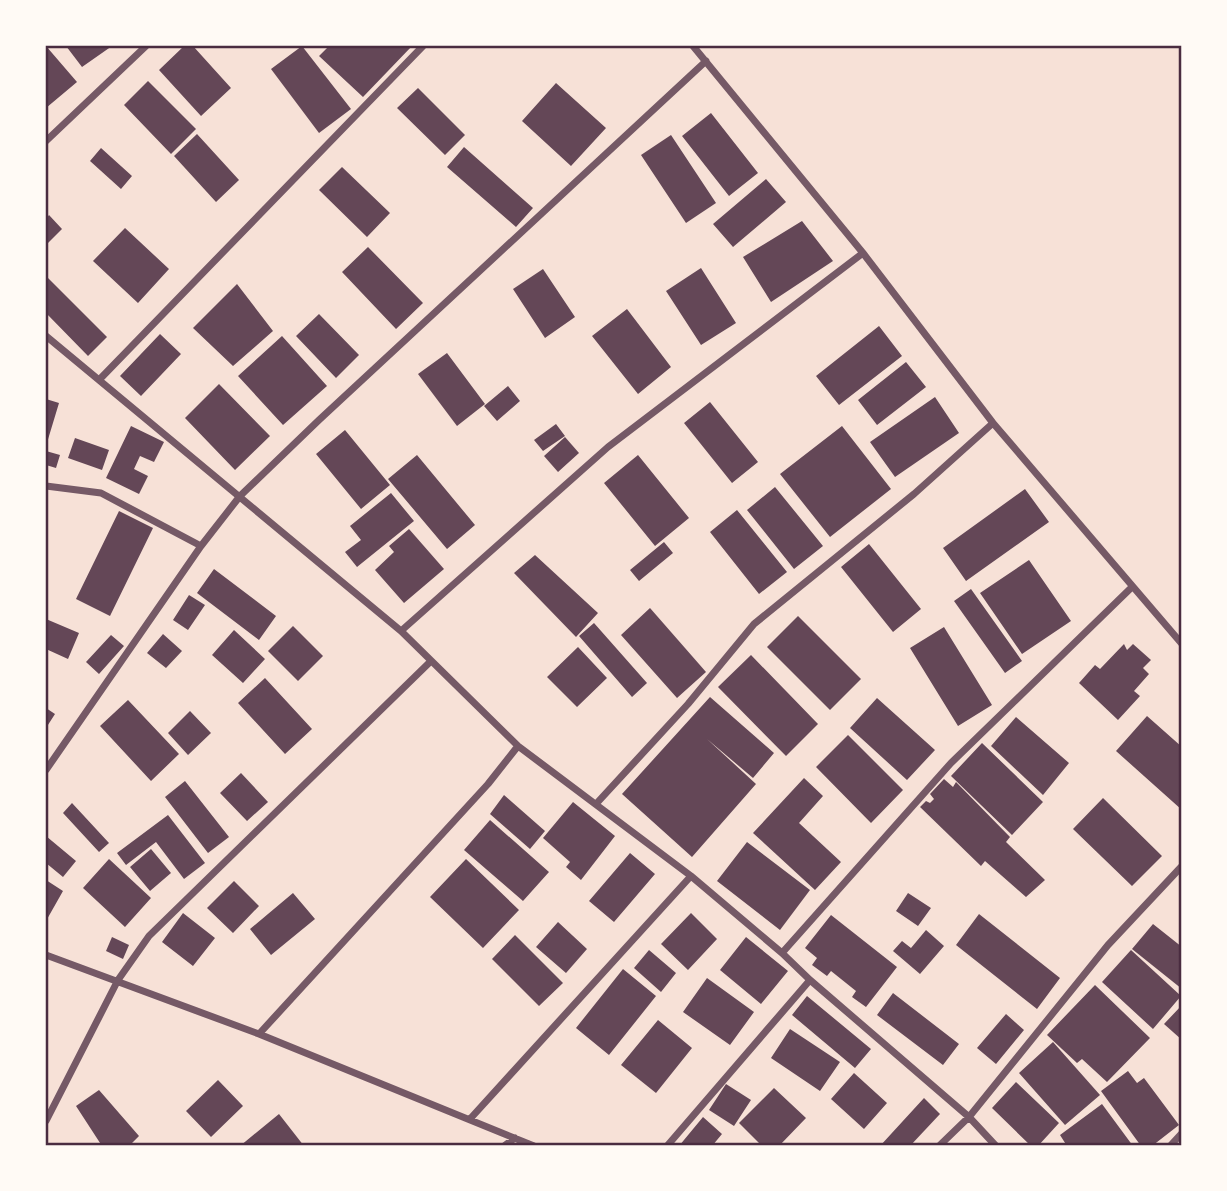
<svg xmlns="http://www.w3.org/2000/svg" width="1227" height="1191" font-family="Jost,sans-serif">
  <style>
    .building { fill: #644757 }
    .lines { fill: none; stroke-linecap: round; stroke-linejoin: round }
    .minor { stroke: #755966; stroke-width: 7 }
    .neatline { fill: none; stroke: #4a2c40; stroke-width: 2.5 }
  </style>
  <rect width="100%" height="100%" fill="#f7e1d7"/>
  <path class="building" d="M46,46L77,82L46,108Z
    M66,46H112L82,67Z
    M184,46H193L231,88L201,116L159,70Z
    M302,46L351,109L319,133L271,69Z
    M329,46H412L363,97L319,56Z
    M148,81L196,129L171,154L124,105Z
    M556,83L606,128L571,166L522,121Z
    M418,88L465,135L445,155L397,108Z
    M711,113L758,173L729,196L682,136Z
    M197,134L239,180L216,202L174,156Z
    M671,135L716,203L686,223L641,155Z
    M464,147L533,208L516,227L447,167Z
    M101,148L132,176L121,189L90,161Z
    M342,167L390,213L367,237L319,190Z
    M766,179L786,202L733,247L713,224Z
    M49,215L62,229L46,245V219Z
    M802,221L833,261L771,302L743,257Z
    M125,228L169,269L138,303L93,261Z
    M368,247L423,303L396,329L342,272Z
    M701,268L736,323L701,345L666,291Z
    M543,269L575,317L545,338L513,289Z
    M46,276L107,337L88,356L46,313Z
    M237,284L273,331L233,366L193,328Z
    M627,309L671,367L638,394L592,336Z
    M319,314L359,355L336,378L296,336Z
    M879,326L902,356L839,405L816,376Z
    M160,334L181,354L141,396L120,376Z
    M282,336L327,386L283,425L238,376Z
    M447,353L485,404L457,426L418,374Z
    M906,362L926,387L877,425L858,400Z
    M219,384L270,436L235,470L185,418Z
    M508,386L520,401L497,421L484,406Z
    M935,397L959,433L895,477L870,442Z
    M46,399L59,403L46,446Z
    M710,402L758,462L732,483L684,423Z
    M556,424L565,436L543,451L534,440Z
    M131,426L164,442L154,462L140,456L134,469L148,476L139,494L106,478Z
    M842,426L891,489L830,537L780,474Z
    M345,430L390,485L361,509L316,454Z
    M565,437L579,453L558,472L544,456Z
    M75,438L109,450L102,470L68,458Z
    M46,451L60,455L56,468L46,465Z
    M417,455L475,525L447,549L388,479Z
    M638,455L689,518L655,546L604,483Z
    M775,487L823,546L794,569L747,510Z
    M1025,489L1049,522L966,581L943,548Z
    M391,493L414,521L357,567L345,552L361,540L350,526Z
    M737,510L787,572L759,594L710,532Z
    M119,511L153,528L110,616L76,599Z
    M409,529L444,569L404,603L375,570L394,552L389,546Z
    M664,542L673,553L639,581L630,570Z
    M869,544L921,609L893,632L841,567Z
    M535,555L598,613L576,637L514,573Z
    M1029,560L1071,621L1022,654L980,593Z
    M214,569L276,616L259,640L197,593Z
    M971,589L1022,661L1005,673L954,601Z
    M189,595L205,605L188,630L173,620Z
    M650,608L706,672L677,698L621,635Z
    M798,616L861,679L830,710L767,647Z
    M46,619L79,633L68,659L46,649Z
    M594,623L647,683L632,697L579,636Z
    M293,626L323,656L298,681L268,651Z
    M944,627L992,705L958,726L910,648Z
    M234,630L265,659L243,683L212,655Z
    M163,634L182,651L166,668L147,653Z
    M111,635L124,646L99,674L86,662Z
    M1124,644L1127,650L1133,644L1151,660L1143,668L1149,674L1134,691L1140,696L1118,720L1079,683L1095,665L1100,669Z
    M578,647L607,678L577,707L547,677Z
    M751,655L818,724L786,756L718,687Z
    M265,678L312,729L285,754L238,703Z
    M710,697L774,753L753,778L707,739L756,784L692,857L622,794Z
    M877,698L935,750L907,780L850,728Z
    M128,700L179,754L151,781L100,726Z
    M46,708L55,714L46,728Z
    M190,711L211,733L188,755L168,733Z
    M1147,716L1182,747V810L1116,751Z
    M1016,717L1069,763L1043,795L991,746Z
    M848,735L903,790L871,823L816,767Z
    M982,743L1043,802L1012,835L951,776Z
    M241,773L268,802L247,821L220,793Z
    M804,778L823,796L799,823L841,862L815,890L753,833Z
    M944,779L953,787L956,782L1010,837L1006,842L1045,880L1026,897L985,861L981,866L920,807L926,801L930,803L934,799L930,794Z
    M185,781L229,837L208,853L165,797Z
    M504,795L545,831L530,849L490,814Z
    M1103,798L1162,856L1132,886L1073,829Z
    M573,802L615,836L581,880L566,867L570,862L543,838Z
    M72,803L109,843L99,852L63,813Z
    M168,815L205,863L184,879L156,842L126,865L117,853Z
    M490,820L549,872L523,901L464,850Z
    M46,836L76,861L63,877L46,863Z
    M747,842L810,890L780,930L717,881Z
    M151,849L171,873L150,891L130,867Z
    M630,853L655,874L614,922L589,901Z
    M109,859L151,898L125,927L83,888Z
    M466,859L519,910L483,948L430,897Z
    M46,880L63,891L46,921Z
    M234,881L259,906L233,933L207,908Z
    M293,893L315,919L271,955L250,929Z
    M908,893L931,908L918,926L896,911Z
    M183,913L215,938L193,966L162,942Z
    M691,913L717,939L688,970L661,944Z
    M979,914L1060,978L1037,1009L956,945Z
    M831,915L897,967L866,1007L852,997L856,991L831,971L827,976L812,965L817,958L805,948Z
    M558,922L587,949L566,973L536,947Z
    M1153,924L1182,947V989L1132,949Z
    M926,930L944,946L920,974L893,951L902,941L911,948Z
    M515,935L563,983L539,1006L492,959Z
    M112,937L129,945L123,959L106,951Z
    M746,937L788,971L761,1004L720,970Z
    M649,950L676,973L661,992L634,968Z
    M1131,950L1181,996L1153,1029L1102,982Z
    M623,969L656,996L609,1055L576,1028Z
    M707,978L754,1012L730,1045L683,1012Z
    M1095,985L1150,1038L1107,1082L1082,1059L1077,1063L1047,1035Z
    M893,993L959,1044L943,1065L877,1015Z
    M807,996L871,1049L855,1068L792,1015Z
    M1182,1005V1040L1164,1024Z
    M1006,1014L1024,1030L996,1064L977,1048Z
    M658,1020L692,1048L656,1093L621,1065Z
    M790,1029L840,1062L820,1091L771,1058Z
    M1053,1042L1100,1095L1065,1125L1019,1073Z
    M1128,1071L1137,1083L1144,1078L1179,1125L1152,1146H1141L1101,1091Z
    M854,1073L887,1103L864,1129L831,1099Z
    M218,1080L243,1106L211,1137L186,1111Z
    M1016,1082L1059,1123L1038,1146H1031L992,1108Z
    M726,1084L751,1100L734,1126L709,1110Z
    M774,1088L806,1118L779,1146H762L739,1123Z
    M99,1090L139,1136L129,1146H102L76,1106Z
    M924,1098L940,1114L910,1146H880Z
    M1102,1104L1133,1146H1067L1060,1135Z
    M279,1114L304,1146H240Z
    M703,1117L722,1134L712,1146H679Z"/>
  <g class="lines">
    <path class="minor" d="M693,46L863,253L993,423L1182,644
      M46,141L146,46
      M46,336L401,631L518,746L691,876L782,953L810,980L969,1117L996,1146
      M99,380L423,46
      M46,486L101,493L201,546
      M401,631L608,447L863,253
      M46,770L201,546L240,496L319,420L706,61
      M596,804L688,704L754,624L914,494L993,423
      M782,953L951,763L1132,587
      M46,955L259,1034L534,1146
      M259,1034L488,784L518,746
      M470,1119L691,876
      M46,1121L118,980L149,936L431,661
      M504,1146L515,1138
      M667,1146L810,980
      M939,1146L969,1117L1108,945L1182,866
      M1170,1146L1182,1133"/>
  </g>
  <rect width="1227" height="1191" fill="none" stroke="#fffaf5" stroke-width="94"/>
  <rect x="47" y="47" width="1133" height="1097" class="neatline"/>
</svg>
